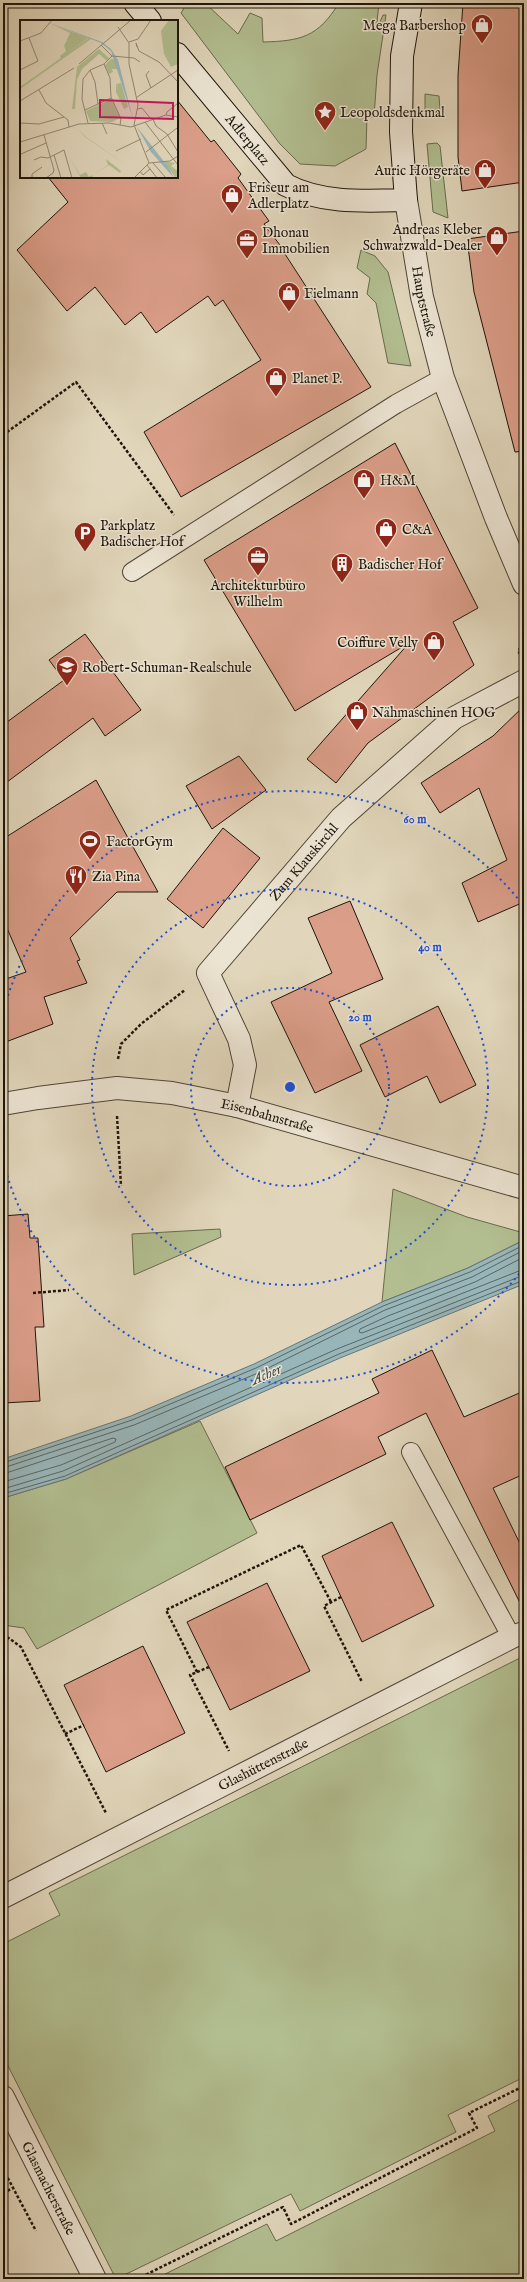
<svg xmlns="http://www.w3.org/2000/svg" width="527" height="2282" font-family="'IM FELL English',serif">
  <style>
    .green { fill: #b2be90; stroke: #686a4e }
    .water { fill: #98b6ba; stroke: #677674 }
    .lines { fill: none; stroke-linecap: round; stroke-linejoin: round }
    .shore { stroke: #5a6662; stroke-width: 1 }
    .building { fill: #db9e89; stroke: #1d150b }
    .service-casing { stroke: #4e4537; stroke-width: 20 }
    .minor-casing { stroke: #4e4537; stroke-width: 24 }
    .tertiary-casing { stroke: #4e4537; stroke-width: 24 }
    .secondary-casing { stroke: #1d150b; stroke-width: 24 }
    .path { stroke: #1d150b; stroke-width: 2.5; stroke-dasharray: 3 2; stroke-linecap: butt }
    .service { stroke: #ece4d3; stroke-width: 18 }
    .minor { stroke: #ece4d3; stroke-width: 22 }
    .tertiary { stroke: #ece4d3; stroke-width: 22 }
    .secondary { stroke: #ece4d3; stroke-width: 22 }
    .ring { fill: none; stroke: #1d4ed8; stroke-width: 2; stroke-dasharray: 2 4 }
    .labels { text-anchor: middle; stroke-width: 3; stroke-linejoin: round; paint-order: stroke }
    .poi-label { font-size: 14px; fill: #1d150b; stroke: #ece4d3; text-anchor: start }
    .street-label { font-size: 14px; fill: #1d150b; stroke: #ece4d3 }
    .water-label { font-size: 15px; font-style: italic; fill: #484d48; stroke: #ece4d3 }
    .inset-road { fill: none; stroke: #938975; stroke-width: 1 }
    .view { fill: #c2185b; fill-opacity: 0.15; stroke: #c2185b; stroke-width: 2 }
    .inset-edge { fill: none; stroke: #1d150b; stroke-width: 2 }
    .centre { fill: #1d4ed8; stroke: #ece4d3; stroke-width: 2 }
    .ring-label { font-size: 12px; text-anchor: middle; font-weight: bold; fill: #1d4ed8; stroke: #ece4d3; stroke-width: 3; stroke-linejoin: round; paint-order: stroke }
  </style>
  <rect width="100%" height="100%" fill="#e1d6bb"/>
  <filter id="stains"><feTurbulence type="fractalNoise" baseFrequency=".005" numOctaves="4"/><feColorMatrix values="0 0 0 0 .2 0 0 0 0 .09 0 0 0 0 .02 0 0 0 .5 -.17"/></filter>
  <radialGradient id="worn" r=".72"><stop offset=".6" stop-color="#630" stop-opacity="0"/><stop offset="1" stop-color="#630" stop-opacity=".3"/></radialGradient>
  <path class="green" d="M187,3H205L238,34L250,13L262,18L263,42C301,41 318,37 339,3H379L376,31L383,15H386L377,75L374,117H367L366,149L335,166L300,164L280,144L181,13Z
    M425,94L439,96L440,110L437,113H425Z
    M437,143L440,146L448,218L433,212L427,144Z
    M361,250L375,256L388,272L411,366L388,363L376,303L367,294L370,278L357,268Z
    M393,1189L467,1217L524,1233V1240L468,1268L382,1302Z
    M220,1229L221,1237L134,1275L132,1234Z
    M200,1421L257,1533L37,1649L24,1628L3,1625V1498L66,1479Z
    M524,1656V2077L448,2115L456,2132L300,2211L291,2194L116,2279L3,2056V1944L60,1915L49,1893Z
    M524,2097V2279H155L267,2224L276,2241L495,2131L488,2116Z"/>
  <path class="water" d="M524,1240V1284L340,1358L66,1479L3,1498V1459L131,1416L254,1364L382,1302L468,1268Z"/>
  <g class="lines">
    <path class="shore" d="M524,1257L475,1282L388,1316L360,1329L359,1332L362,1333L524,1269
      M3,1463L132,1420L256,1368L383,1306L470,1272L524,1245
      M3,1468L134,1425L258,1373L385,1310L472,1277L524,1250
      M3,1474L113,1438L116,1439L115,1442L61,1465L3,1482
      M3,1489L63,1471L337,1349L524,1275
      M3,1494L65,1476L339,1354L524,1280"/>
  </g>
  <path class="building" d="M463,3H524V182L462,191L458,157V75Z
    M177,100L211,142L214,140L241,174L238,178L269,221L264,224L286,253L285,254L371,387L181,497L144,432L261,360L223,300L215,306L208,296L156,333L141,312L125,325L95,287L67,311L17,250L68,202L48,177H177Z
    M524,231V451L515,452L474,292L467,239Z
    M395,443L478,608L453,622L474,665L368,743L336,783L307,759L409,643L295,711L204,560Z
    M85,634L141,710L105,736L93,718L3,785V725L64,680L49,660Z
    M524,706V902L478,922L462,883L507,860L479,788L440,813L421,783L493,736Z
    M239,756L266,790L212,829L186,786Z
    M96,780L158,892H117L70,938L80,960L77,961L87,983L44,997L53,1024L3,1043V980L26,972L3,919V839Z
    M223,828L260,858L203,928L167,899Z
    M350,901L383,979L329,1002L362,1071L315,1093L271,1002L332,973L308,918Z
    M438,1006L476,1085L440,1103L427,1076L385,1097L360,1045Z
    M28,1214L30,1238H38L44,1327H35L40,1401L3,1403V1216Z
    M432,1350L464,1417L524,1391V1474L493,1488L524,1552V1611L426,1413L378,1437L386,1454L250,1520L225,1467L379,1393L372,1379Z
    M392,1522L434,1606L362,1642L322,1556Z
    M267,1583L310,1671L230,1710L187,1622Z
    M143,1646L185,1733L106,1772L64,1685Z"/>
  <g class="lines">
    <g class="service-casing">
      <path id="service" d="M132,572L396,404L443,378
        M411,1452L512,1638"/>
    </g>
    <g class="minor-casing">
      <g id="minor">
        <path id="s1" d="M237,1106L245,1065L239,1039L208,973L341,818L454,718L524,681"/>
        <path id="s2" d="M3,1897L514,1636L524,1633"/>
        <path id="s3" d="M3,2097L95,2279"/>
      </g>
    </g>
    <g class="tertiary-casing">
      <g id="tertiary">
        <path id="s4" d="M406,200L422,297L443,378L496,518L524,584"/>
        <path id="s5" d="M3,1104L38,1098L117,1088L172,1093L237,1106L524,1188"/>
      </g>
    </g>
    <g class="secondary-casing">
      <g id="secondary">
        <path d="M135,3L150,21"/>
        <path id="s6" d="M177,54L286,185C322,204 366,201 406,200L401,132L402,56L411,3"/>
      </g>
    </g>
    <path class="path" d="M3,435L76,382L174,515
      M520,654L518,650L524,647
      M118,1059L121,1044L141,1024L185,990
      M117,1116L121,1186
      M33,1293L69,1290
      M341,1597L324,1606L362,1682
      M3,1634L21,1647L106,1813
      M209,1667L190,1675L229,1751
      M197,1672L166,1610L301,1545L331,1602
      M65,1734L84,1725
      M3,2169L36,2231
      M3,2193L13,2188
      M137,2279L283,2207L291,2224L477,2128L469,2113L524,2086"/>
    <use href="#service" class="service"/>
    <use href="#minor" class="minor"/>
    <use href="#tertiary" class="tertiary"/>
    <use href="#secondary" class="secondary"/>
  </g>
  <g class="ring">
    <circle cx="290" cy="1087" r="99"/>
    <circle cx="290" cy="1087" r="198"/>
    <path d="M523 1269A296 296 0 0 1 3 1161M3 1013A296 296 0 0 1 523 905"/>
  </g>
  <defs>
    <g id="shop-pin" transform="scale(1.15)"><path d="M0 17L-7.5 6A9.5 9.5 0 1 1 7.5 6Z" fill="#8f2418" stroke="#ece4d3"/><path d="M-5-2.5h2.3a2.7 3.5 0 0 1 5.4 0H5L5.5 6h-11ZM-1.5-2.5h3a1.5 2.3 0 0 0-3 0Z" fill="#fff"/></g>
    <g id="sight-pin" transform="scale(1.15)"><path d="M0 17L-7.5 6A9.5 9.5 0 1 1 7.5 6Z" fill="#8f2418" stroke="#ece4d3"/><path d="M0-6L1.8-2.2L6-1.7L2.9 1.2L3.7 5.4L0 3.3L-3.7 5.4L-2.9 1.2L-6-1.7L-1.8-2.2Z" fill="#fff"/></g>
    <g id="office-pin" transform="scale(1.15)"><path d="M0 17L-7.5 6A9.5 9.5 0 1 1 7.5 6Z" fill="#8f2418" stroke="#ece4d3"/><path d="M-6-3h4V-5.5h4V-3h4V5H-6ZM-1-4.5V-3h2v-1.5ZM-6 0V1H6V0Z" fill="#fff"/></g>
    <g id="parking-pin" transform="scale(1.15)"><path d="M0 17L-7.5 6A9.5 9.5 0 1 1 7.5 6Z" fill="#8f2418" stroke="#ece4d3"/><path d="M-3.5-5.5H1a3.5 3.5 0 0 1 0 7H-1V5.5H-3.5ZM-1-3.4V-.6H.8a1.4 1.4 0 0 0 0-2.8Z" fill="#fff"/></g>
    <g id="building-pin" transform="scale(1.15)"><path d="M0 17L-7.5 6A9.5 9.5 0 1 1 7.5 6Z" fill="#8f2418" stroke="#ece4d3"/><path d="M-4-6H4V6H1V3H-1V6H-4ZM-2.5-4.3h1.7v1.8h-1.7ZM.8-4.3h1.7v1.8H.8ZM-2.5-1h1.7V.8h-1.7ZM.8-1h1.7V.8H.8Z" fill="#fff"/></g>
    <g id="school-pin" transform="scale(1.15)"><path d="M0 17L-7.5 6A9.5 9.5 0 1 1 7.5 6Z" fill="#8f2418" stroke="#ece4d3"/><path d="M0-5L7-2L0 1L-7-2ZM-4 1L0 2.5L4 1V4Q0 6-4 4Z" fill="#fff"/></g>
    <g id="stadium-pin" transform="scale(1.15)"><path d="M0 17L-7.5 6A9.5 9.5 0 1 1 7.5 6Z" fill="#8f2418" stroke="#ece4d3"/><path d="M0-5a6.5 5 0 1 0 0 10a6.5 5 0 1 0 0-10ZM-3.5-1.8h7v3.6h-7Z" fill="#fff"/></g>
    <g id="restaurant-pin" transform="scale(1.15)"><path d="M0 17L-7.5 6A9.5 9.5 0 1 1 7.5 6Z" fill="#8f2418" stroke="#ece4d3"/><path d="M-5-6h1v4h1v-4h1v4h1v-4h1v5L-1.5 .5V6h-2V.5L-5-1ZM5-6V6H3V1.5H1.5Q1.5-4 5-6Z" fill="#fff"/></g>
  </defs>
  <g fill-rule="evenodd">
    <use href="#shop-pin" x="482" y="25"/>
    <use href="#sight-pin" x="325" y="112"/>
    <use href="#shop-pin" x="485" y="170"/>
    <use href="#shop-pin" x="232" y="195"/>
    <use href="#shop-pin" x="497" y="237"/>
    <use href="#office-pin" x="247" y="240"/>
    <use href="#shop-pin" x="289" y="293"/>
    <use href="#shop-pin" x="276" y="378"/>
    <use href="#shop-pin" x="364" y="480"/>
    <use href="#shop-pin" x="386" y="529"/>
    <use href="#parking-pin" x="85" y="533"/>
    <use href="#office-pin" x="258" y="557"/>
    <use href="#building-pin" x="342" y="564"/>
    <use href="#shop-pin" x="434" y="642"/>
    <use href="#school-pin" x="67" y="667"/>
    <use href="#shop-pin" x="357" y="712"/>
    <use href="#stadium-pin" x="90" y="841"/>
    <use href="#restaurant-pin" x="76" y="876"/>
  </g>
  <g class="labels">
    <g class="poi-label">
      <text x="466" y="30" text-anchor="end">Mega Barbershop</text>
      <text x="340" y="117">Leopoldsdenkmal</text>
      <text x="470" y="175" text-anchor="end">Auric Hörgeräte</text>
      <text x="248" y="192">Friseur am<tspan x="248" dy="16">Adlerplatz</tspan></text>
      <text x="482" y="234" text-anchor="end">Andreas Kleber<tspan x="482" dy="16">Schwarzwald-Dealer</tspan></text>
      <text x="262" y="237">Dhonau<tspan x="262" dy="16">Immobilien</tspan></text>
      <text x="304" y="298">Fielmann</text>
      <text x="292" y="383">Planet P.</text>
      <text x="380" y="485">H&amp;M</text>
      <text x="100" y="530">Parkplatz<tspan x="100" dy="16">Badischer Hof</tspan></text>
      <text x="402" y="534">C&amp;A</text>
      <text x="358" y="569">Badischer Hof</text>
      <text x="258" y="590" text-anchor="middle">Architekturbüro<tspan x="258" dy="16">Wilhelm</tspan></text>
      <text x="418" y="647" text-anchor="end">Coiffure Velly</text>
      <text x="82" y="672">Robert-Schuman-Realschule</text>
      <text x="372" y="717">Nähmaschinen HOG</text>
      <text x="106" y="846">FactorGym</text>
      <text x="92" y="881">Zia Pina</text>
    </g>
    <g class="street-label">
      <text dy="5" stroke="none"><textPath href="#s6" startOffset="111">Adlerplatz</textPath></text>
      <text dy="5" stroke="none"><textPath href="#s4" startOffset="103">Hauptstraße</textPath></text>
      <text dy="5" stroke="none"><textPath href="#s1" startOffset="288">Zum Klauskirchl</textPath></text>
      <text dy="5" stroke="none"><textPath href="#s5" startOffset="268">Eisenbahnstraße</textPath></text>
      <text dy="5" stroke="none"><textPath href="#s2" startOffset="292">Glashüttenstraße</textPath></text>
      <text dy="5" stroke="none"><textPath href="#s3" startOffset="102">Glasmacherstraße</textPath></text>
    </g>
    <g class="water-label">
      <text transform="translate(266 1374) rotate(-24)" y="5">Acher</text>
    </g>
  </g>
  <g transform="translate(20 20)">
    <rect width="158" height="158" fill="#e1d6bb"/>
    <path d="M149,0H156L158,6V44L151,47L144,34L141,11ZM31,4L68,18L41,38L40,36L46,31L44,26L50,13ZM69,18L71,19L0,69V67ZM79,29L89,38L87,41L79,34L62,49L57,60L55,89H52L57,47ZM91,39L96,40L98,49H92L93,52L89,54L85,45ZM96,63L98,69L97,64L101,63L108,87L104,89L96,72ZM91,79L100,98L92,102L70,101L66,91ZM57,108L66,117L109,147L65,117ZM48,135L60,155L66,152L69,157L88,145L86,139L101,151L100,153L89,145L72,155L73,158H61ZM143,141L155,143L151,146L158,151L156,158Z" fill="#b2be90"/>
    <path d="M22,0L82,22L91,29L98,40L113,99L91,31L81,23ZM117,107L149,148L154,158L131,132Z" fill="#98b6ba"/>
    <path class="inset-road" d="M98,7L109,23V44L118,85L114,105L129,143M0,21L21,13L32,0M109,22L118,19L131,0M81,25L92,36L114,38L120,42M117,27L116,23L119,31L139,42L158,62M59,44L111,0M84,44L90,58L91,77L101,99L100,105M0,50L18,41L9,18M70,50L75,62L78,84M129,51L126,55L131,68M19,70L26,83L48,100L49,107M117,77L158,50M0,81L54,48M158,83L147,92L146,95L158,97M118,89L122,88L131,99M65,90L91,78M133,99L136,106L147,114L158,132M125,102L158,145M0,103L19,104L44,97M68,103L62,79L63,59L70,50L84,44L92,36M82,103L87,114M24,115L34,150L33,153L26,158M0,122L59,104L89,103L111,107L146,95M96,131L121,119M126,132L157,108M1,134L26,123M34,135L41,158M14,140L21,137L28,138L44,130L52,158M129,143L150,141L158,136M133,143L146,158M127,145L137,158M120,151L123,155L130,149M12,158V154L22,147M114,158L129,143"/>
    <path class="view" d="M80,80L153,83V99L80,97Z"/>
    <rect width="158" height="158" class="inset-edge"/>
  </g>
  <circle cx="290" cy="1087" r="6" class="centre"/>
  <g class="ring-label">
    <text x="415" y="823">60 m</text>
    <text x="430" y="951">40 m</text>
    <text x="360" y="1021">20 m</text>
  </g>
  <rect width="527" height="2282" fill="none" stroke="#e1d6bb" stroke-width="16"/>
  <rect x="4" y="4" width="519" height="2274" fill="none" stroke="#1d150b" stroke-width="2"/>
  <rect x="8" y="8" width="511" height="2266" fill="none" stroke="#1d150b"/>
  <rect width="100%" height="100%" filter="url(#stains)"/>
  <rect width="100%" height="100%" fill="url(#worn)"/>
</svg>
